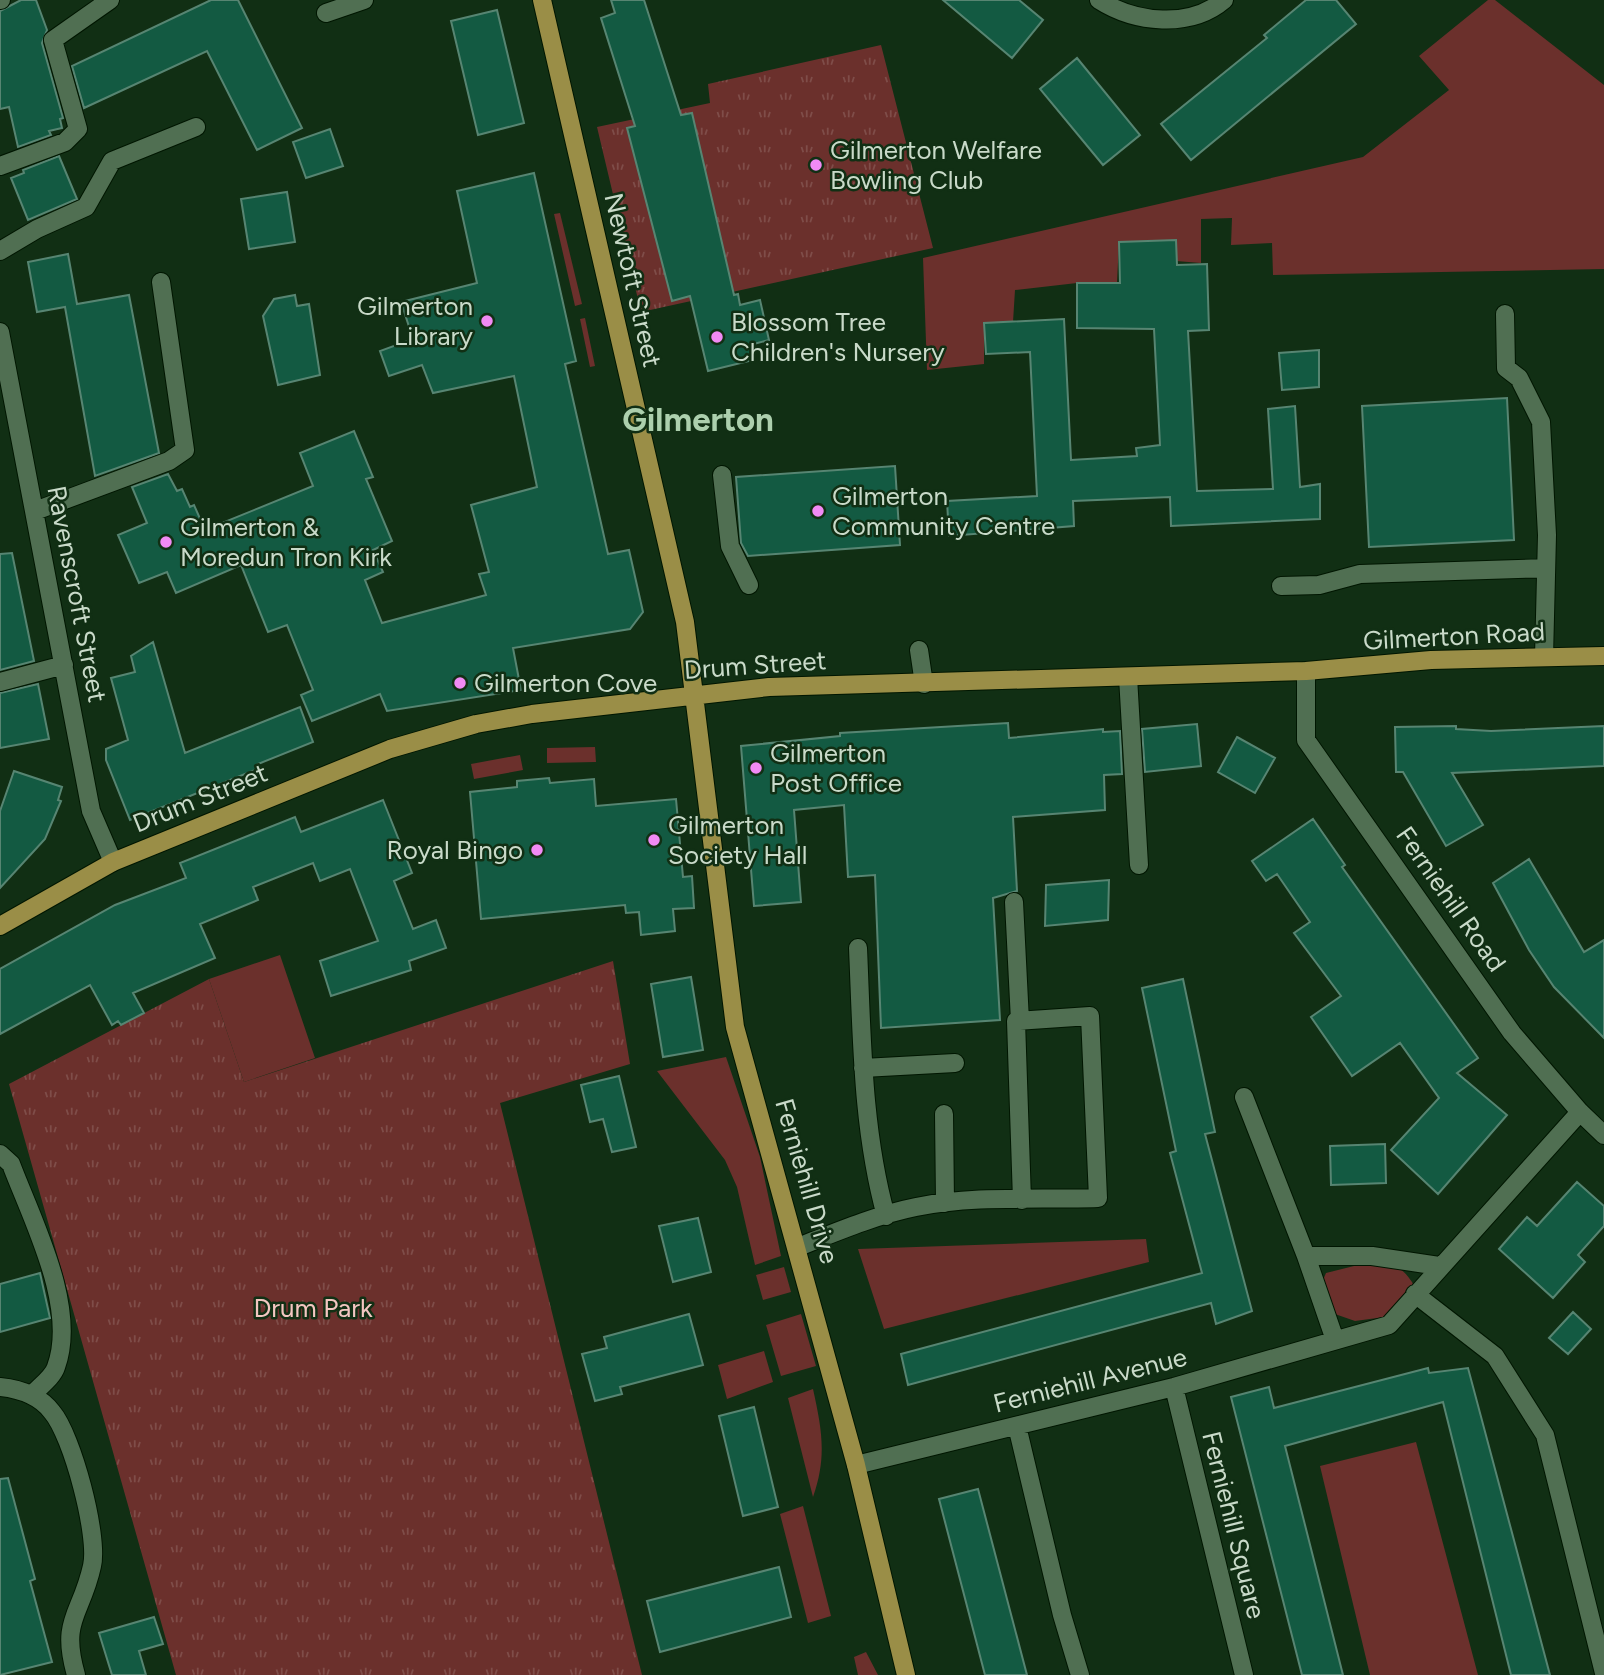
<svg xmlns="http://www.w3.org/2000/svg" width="1604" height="1675" font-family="Figtree,sans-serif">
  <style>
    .grass { fill: #6b302c }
    .park { fill: url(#park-tufts) }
    .building { fill: #135a42; stroke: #578572; stroke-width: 2 }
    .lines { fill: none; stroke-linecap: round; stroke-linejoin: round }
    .minor-casing { stroke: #001601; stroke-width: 20 }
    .major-casing { stroke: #001601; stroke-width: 20 }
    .minor { stroke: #506f52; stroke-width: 18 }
    .major { stroke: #9a8e47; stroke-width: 18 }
    .poi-dot { fill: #f18af4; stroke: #112f14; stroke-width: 2.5 }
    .labels { text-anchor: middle; stroke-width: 5; stroke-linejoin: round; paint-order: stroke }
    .poi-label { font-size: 26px; fill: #c9dac9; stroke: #112f14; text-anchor: start }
    .street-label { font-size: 26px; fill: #c9dac9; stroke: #112f14 }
    .park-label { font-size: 26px; fill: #f3c6c1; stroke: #112f14 }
    .district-label { font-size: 33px; font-weight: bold; fill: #accfad; stroke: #112f14 }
  </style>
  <defs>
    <pattern id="park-tufts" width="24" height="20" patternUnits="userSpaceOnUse" patternTransform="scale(1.75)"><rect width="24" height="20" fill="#6b302c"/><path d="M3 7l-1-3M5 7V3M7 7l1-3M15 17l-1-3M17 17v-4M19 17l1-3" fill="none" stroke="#7f4d49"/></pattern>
  </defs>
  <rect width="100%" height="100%" fill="#112f14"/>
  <path class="grass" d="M1488,0H1495L1604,85V269L1273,275L1272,243L1231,245L1232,218L1201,219V263L1176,261L1119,242L1117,283H1077L1015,290L1013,322L984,324V364L927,370L923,258L1363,157L1449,90L1419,56Z
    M560,213L582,304L575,306L554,214Z
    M585,318L595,366L590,367L580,319Z
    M595,747L596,762L547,763V748Z
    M520,755L523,770L474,779L471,764Z
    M280,955L315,1058L244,1082L209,979Z
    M726,1057L760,1157L781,1256L755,1265L737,1187L725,1160L657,1071Z
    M1146,1239L1149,1262L884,1329L858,1249Z
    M1362,1264C1390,1264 1400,1261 1415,1287L1392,1316L1355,1321L1332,1313L1320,1287L1326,1273Z
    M784,1267L791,1292L763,1300L756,1275Z
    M801,1314L816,1366L781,1376L766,1325Z
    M764,1351L773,1382L727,1399L718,1365Z
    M813,1389C822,1430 827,1457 813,1497L788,1398Z
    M1416,1442L1478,1675H1370L1320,1466Z
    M803,1506L831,1616L808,1623L780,1514Z
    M866,1652L878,1675H858L854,1657Z"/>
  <path class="park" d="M881,45L933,248L641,312L597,127L710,103L708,84Z
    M613,961L630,1064L500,1103L642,1675H176L9,1084L209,979L244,1082Z"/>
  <path class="building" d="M21,0H36L47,30L42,43L63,118L60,119L62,128L49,131L51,135L18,147L9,107L0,109V11Z
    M211,0H238L302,128L257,150L207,51L84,108L72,66Z
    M611,0H644L681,115L692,113L734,295L738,294L740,305L760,300L769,340L750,345L753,360L708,371L690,296L672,301L627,128L635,126L601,18L615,13Z
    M943,0H1019L1043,20L1012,58Z
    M1306,0H1336L1356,24L1191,160L1161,124L1267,38L1264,35Z
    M497,10L524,123L478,135L451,21Z
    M1077,58L1140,135L1103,165L1040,89Z
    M330,129L343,166L306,178L293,142Z
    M59,156L77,199L28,220L11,178L24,173L23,170Z
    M534,173L576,361L565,364L608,554L629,550L643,612L630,629L513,648L521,690L387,711L380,694L312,721L301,695L313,690L287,625L268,632L241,565L176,593L167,572L139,583L118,535L147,523L132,487L168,474L177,491L182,489L190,507L194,505L205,530L313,486L300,453L354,431L373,477L366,479L392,541L373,550L383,572L365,580L382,623L486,595L479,574L489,572L471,505L537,487L514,376L433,393L422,365L389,376L380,351L413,339L401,302L477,283L457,191Z
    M287,192L295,242L249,249L241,199Z
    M1176,240L1177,265L1207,264L1209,330L1188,331L1197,491L1273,489L1268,409L1295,406L1300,487L1320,484V519L1171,526L1170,497L1073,501L1074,526L949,536L947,501L1037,496L1030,352L986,354L984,323L1064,319L1071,460L1137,456L1136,448L1160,445L1154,329L1077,328V283H1120L1119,242Z
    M68,254L77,304L129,295L159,453L95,476L65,307L37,312L28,262Z
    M295,295L297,306L309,304L320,375L278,385L263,316L274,299Z
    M1319,350V387L1282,390L1279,353Z
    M1507,398L1514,540L1369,547L1362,406Z
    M895,466L900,545L748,556L741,543L736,477Z
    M12,553L34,661L0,670V554Z
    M153,642L185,753L300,707L313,742L258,764L260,768L130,820L106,760V749L128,740L111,678L135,672L131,656Z
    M38,684L49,739L0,748V693Z
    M1008,723L1009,738L1103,729V732L1120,731L1122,774L1104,775L1105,810L1013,817L1017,891L993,898L1000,1020L881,1028L875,875L848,877L844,805L794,810L801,902L754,906L741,746L840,736V733Z
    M1197,724L1201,766L1145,772L1142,729Z
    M1456,726V729L1491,731L1604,726V766L1452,773L1483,825L1446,846L1403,772H1396L1395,727Z
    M1237,737L1275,758L1255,793L1218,772Z
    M14,771L62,787L58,800L61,801L45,839L0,888V811Z
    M549,778L550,783L594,779L596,806L676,799L683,877L692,876L694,908L673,909L675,931L641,935L639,912L626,913L625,905L481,919L470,792L517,787V781Z
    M383,800L412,873L394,881L413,929L436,920L446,948L409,961L411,970L331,996L320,961L378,941L350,869L320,881L313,863L253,887L258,900L200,924L215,958L133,993L144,1013L121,1025L118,1021L112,1025L90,985L0,1034V969L115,905L186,878L180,863L295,817L301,832Z
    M1313,819L1345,865L1342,867L1478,1058L1457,1073L1507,1115L1438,1194L1391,1150L1439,1098L1400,1043L1352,1076L1311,1017L1341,996L1294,933L1310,922L1277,874L1266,881L1252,861Z
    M1529,859L1584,952L1604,940V1038L1554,987L1529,950L1493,883Z
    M1109,880L1108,920L1045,926L1046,885Z
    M691,977L703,1050L663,1057L651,984Z
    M1183,979L1215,1132L1205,1134L1252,1311L1216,1324L1211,1303L908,1385L901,1354L1202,1273L1170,1153L1176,1151L1142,988Z
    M619,1076L636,1147L612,1152L603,1119L590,1122L581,1085Z
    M1385,1144L1386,1183L1331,1185L1330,1146Z
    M1577,1182L1604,1206V1226L1578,1255L1585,1262L1553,1298L1499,1249L1527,1217L1537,1226Z
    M698,1218L711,1272L673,1282L659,1226Z
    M40,1273L50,1318L0,1332V1284Z
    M1573,1312L1591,1329L1568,1354L1549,1338Z
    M689,1314L703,1365L620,1387L622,1394L595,1401L582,1354L607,1348L604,1337Z
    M1428,1368L1429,1373L1468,1368L1550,1675H1511L1443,1402L1285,1446L1343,1675H1302L1231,1397L1269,1387L1274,1408Z
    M754,1407L778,1507L743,1516L719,1416Z
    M8,1478L35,1579L30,1581L52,1662L0,1675V1479Z
    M978,1489L1027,1675H985L939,1499Z
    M779,1567L791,1617L660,1652L647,1601Z
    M154,1617L163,1644L139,1651L146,1675H112L99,1633Z"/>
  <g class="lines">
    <g class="minor-casing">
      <path id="minor" d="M0,0H1
        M1099,0C1135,23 1190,29 1224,0
        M326,13L364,0
        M0,166L65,142L78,129L53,40L110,0
        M0,251L37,229L86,207L112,161L196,127
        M1505,314L1506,368L1519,378L1541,422L1547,535L1544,657
        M0,332L91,811L113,862
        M722,475L730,546L749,585
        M35,511L169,461L185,450L161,282
        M1281,586L1319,585L1360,574L1546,568
        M919,650L924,684
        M1306,671V740L1512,1033L1580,1112L1604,1135
        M1128,677L1139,865
        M0,682L64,665
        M1014,902L1020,1021
        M858,948C862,1038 862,1129 886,1216
        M863,1068L955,1063
        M1244,1097L1306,1256
        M944,1114L945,1203
        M0,1154L11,1164C32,1220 78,1307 56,1367C53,1377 39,1387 32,1395
        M798,1247C836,1232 876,1215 916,1207C974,1195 1039,1200 1098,1198L1090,1016L1016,1021L1022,1200
        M1415,1294L1495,1356L1545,1435L1604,1673
        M1335,1340L1306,1256H1372L1439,1266
        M0,1387C19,1389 40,1396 52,1412C72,1435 99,1536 92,1566C81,1616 60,1619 76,1675
        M1174,1387L1244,1675
        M1017,1426L1062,1615L1080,1675
        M856,1465L1174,1387L1389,1325L1580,1112"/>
    </g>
    <g class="major-casing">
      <path id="major" d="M542,0L685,622L735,1027L856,1465L906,1675
        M0,926L113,862L390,749L476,724L532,714L769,687L1306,671L1431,660L1604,656"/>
    </g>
    <use href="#minor" class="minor"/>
    <use href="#major" class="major"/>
  </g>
  <g class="poi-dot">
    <circle cx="816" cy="165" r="7"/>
    <circle cx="487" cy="321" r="7"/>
    <circle cx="717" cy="337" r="7"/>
    <circle cx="818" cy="511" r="7"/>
    <circle cx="166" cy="542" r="7"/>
    <circle cx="460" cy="683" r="7"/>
    <circle cx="756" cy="768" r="7"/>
    <circle cx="654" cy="840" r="7"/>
    <circle cx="537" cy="850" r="7"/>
  </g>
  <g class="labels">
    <g class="poi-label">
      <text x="830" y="159">Gilmerton Welfare<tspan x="830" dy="30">Bowling Club</tspan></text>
      <text x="473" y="315" text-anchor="end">Gilmerton<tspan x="473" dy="30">Library</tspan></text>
      <text x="731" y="331">Blossom Tree<tspan x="731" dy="30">Children's Nursery</tspan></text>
      <text x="832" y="505">Gilmerton<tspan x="832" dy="30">Community Centre</tspan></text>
      <text x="180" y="536">Gilmerton &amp;<tspan x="180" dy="30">Moredun Tron Kirk</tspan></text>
      <text x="474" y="692">Gilmerton Cove</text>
      <text x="770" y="762">Gilmerton<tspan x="770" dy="30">Post Office</tspan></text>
      <text x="668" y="834">Gilmerton<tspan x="668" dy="30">Society Hall</tspan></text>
      <text x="523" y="859" text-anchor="end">Royal Bingo</text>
    </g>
    <g class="street-label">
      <text transform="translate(633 280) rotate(77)" y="9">Newtoft Street</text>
      <text transform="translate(77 594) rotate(79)" y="9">Ravenscroft Street</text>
      <text transform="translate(1454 636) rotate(-3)" y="9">Gilmerton Road</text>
      <text transform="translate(755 665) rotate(-4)" y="9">Drum Street</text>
      <text transform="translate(200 798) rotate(-22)" y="9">Drum Street</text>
      <text transform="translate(1451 899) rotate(55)" y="9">Ferniehill Road</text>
      <text transform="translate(807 1181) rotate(74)" y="9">Ferniehill Drive</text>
      <text transform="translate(1090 1380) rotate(-14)" y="9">Ferniehill Avenue</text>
      <text transform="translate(1234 1525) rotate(76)" y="9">Ferniehill Square</text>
    </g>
    <g class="park-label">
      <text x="313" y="1317">Drum Park</text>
    </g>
    <g class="district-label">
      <text x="698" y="431">Gilmerton</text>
    </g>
  </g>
</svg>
